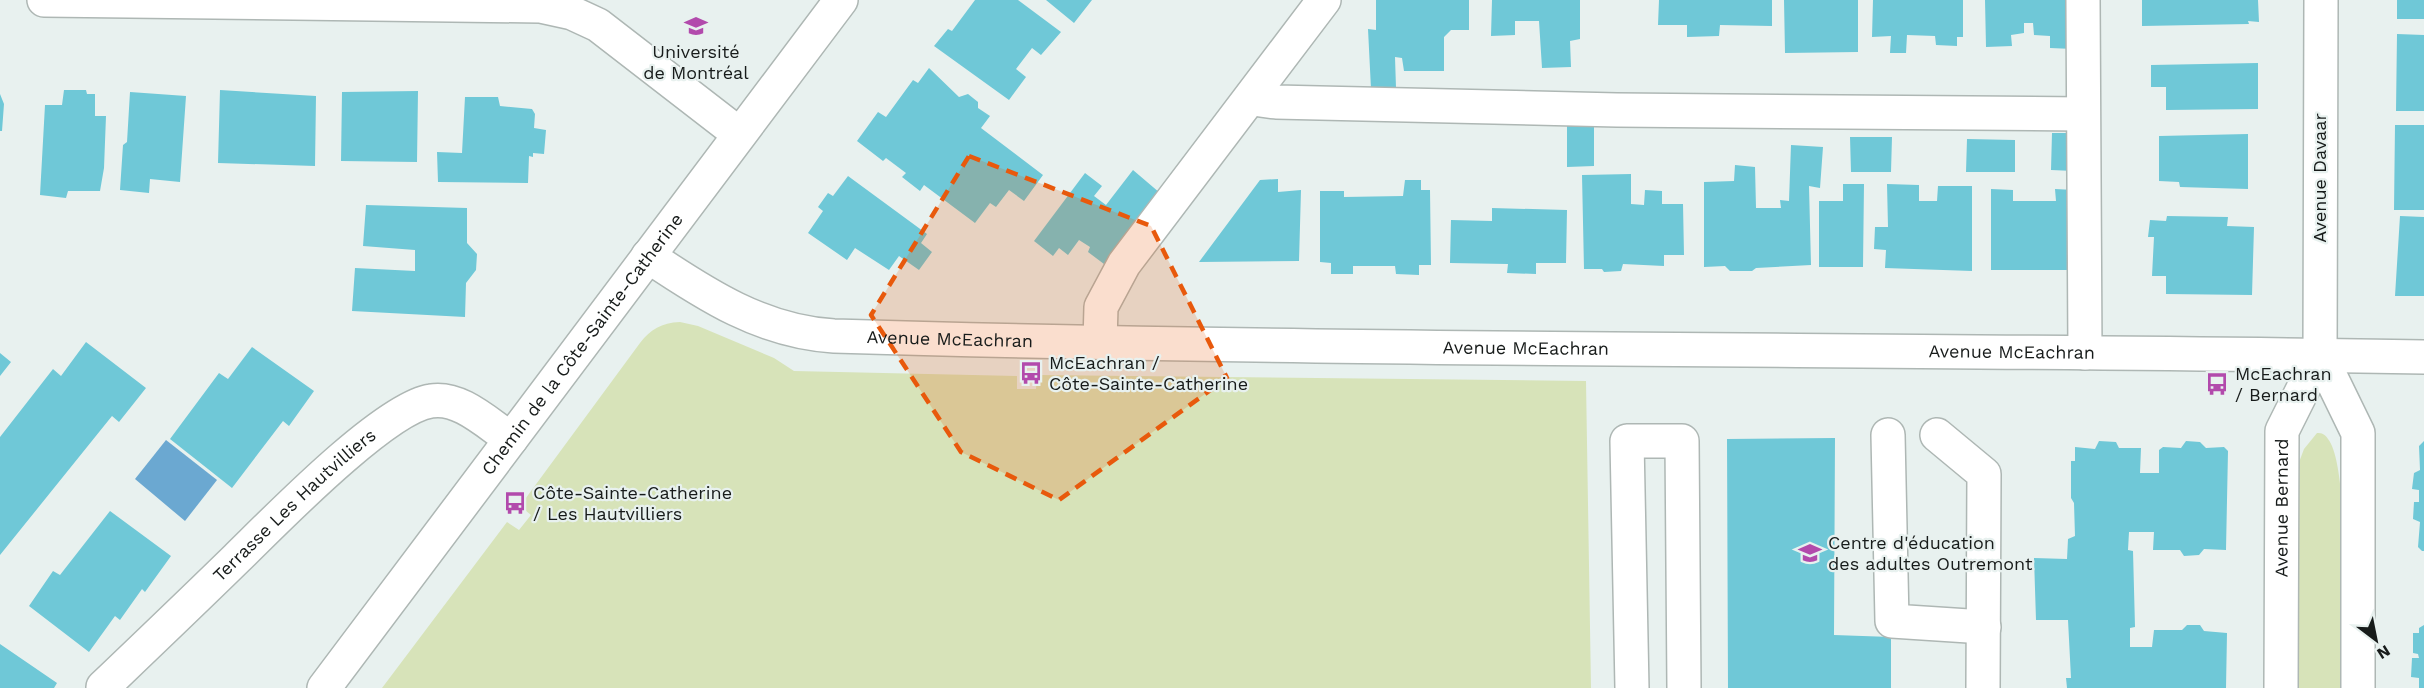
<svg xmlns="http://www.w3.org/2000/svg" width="2424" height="688" font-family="'Work Sans',sans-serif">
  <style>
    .green { fill: #d7e3b9 }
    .water { fill: #6ba8d1 }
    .building { fill: #6fc8d7 }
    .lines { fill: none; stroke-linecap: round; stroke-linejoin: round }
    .minor-casing { stroke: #aeb7b4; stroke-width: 36 }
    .major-casing { stroke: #aeb7b4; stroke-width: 36 }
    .minor { stroke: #fff; stroke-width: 33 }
    .major { stroke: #fff; stroke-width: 33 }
    .marked { fill: #e8590c; fill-opacity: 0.2; stroke: #e8590c; stroke-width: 4.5; stroke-dasharray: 12 8; stroke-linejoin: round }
    .labels { text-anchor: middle; stroke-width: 4.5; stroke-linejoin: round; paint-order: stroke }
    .poi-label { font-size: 18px; fill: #171b1a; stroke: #e8f1ef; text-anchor: start }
    .street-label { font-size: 18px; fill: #171b1a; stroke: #e8f1ef }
  </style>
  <rect width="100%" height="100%" fill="#e8f1ef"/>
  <path class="green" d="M680,322L698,326L774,358L794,371L1017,376V389H1036L1037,375L1586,381L1591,688H382L507,522L519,530L531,515L520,506L640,343C651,329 661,323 680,322Z
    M2317,433C2322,433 2325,434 2328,439C2351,467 2343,644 2343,688H2294L2298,465L2304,449Z"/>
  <path class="water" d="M166,440L217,480L185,521L135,479Z"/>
  <path class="building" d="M975,0H1018L1061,32L1041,55L1032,48L1016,69L1026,77L1009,100L934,46L948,29L952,31Z
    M1046,0H1092L1074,23Z
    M1376,0H1469V30H1451L1444,37V71H1404L1402,58L1395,57L1396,88L1371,89L1368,29L1376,30Z
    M1492,0H1580V39L1570,41L1571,67L1542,68L1539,21H1515V35L1491,36Z
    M1659,0H1772V26L1720,25L1719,36L1687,37V25H1658Z
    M1784,0H1858V52L1785,53Z
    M1873,0H1963V37H1957V46L1936,45L1935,36L1907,35L1906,53H1890L1891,36L1872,37Z
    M1985,0H2074L2073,49L2050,48V36L2034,35L2033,23H2024V33L2011,35L2012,46L1986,47Z
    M2142,0H2258L2259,22L2248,21L2249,24L2142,26Z
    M2397,0H2424V19H2397Z
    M2397,34L2424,35V111H2396Z
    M2258,63V109L2166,110V87H2151V65Z
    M929,68L959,97L968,94L978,102V108L990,116L981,128L1043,175L1024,201L1009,190L996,207L990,203L975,223L924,185L920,191L902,177L906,173L886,158L883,161L857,141L878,112L886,117L913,80L918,83Z
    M64,90H86L87,94H95V116H106L104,168L100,191H68L66,198L40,195L45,105H62Z
    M220,90L316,96L315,166L218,163Z
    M418,91L417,162L341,161L342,92Z
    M130,92L186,96L180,182L150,179L149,193L120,190L123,145L127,142Z
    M0,94L4,104L2,131H0Z
    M465,97H498L500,106L532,109L535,114L534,128L546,130L544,154L533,153V157L529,156L528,183L438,182L437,152L462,153Z
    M1594,124V166L1567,167V125Z
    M2395,125H2424V210H2394Z
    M2052,133H2075L2074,171L2051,170Z
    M2248,134V189L2180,187L2179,182L2159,181V136Z
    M1850,137H1892L1891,172H1851Z
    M1967,139L2015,140V172H1966Z
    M1791,145L1823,147L1820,188L1809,186L1811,265L1756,268L1752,271H1730L1725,266L1704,267V182L1734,181L1735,165L1755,167L1756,208H1781L1780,200L1789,201Z
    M1133,170L1160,193L1104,264L1088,252L1090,247L1079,240L1068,255L1059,248L1053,256L1034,241L1085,173L1102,186L1094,196L1106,205Z
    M1631,174V204L1644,205L1645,190L1662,191V204H1683L1684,255H1664V266L1623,264L1621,271L1604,272L1602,269H1584L1582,175Z
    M848,176L927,234L921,243L932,252L919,270L899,256L889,270L855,248L847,260L808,233L823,211L818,207L828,193L833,196Z
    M1278,179V192L1301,190L1299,261L1199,262L1260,180Z
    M1405,180H1421V190H1430L1431,265H1419V275L1396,274L1395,266H1353V274H1331V263L1320,262V191H1344V197L1403,196Z
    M1843,184H1864L1863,267H1819V201H1843Z
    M1887,184L1919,185V201H1937L1938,186H1972V271L1885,268L1886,250L1874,249L1875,227H1888Z
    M1991,189L2013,190V201H2056L2055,189L2074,190V270H1991Z
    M366,205L467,208V243L477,254L476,270L466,283L465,317L352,311L355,268L415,271V250L363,246Z
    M1492,208L1567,210L1566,263H1536V274L1507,273L1508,264L1450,263L1451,220L1492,221Z
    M2167,216L2228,217L2227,226L2254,227L2252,295L2166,294V276H2152L2154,237H2148L2150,220L2166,221Z
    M2400,216L2424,217V296H2395Z
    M86,342L146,388L119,422L112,416L0,555V437L53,369L61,376Z
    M252,347L314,391L289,426L283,421L232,488L170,439L219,373L228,379Z
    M0,353L11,362L0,376Z
    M1835,438L1834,635L1891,637V688H1728L1727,439Z
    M2099,441L2116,442L2119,448H2141L2140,473H2159V450L2163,447L2181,448L2186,441L2200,442L2206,448L2224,447L2228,451L2226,550L2204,549L2199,555L2184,556L2180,550H2153L2154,532H2129L2128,550L2133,551L2135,627L2130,628V647H2152L2154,630H2182L2187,625H2200L2204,631L2227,633L2226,688H2067L2066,678H2071L2068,620H2036L2034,558L2067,559L2068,539L2075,536L2074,503L2071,498V461H2075V447L2095,449Z
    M2424,441V551H2422L2418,547L2420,522L2413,519L2414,502H2419V490L2412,489L2414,473L2420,470L2419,446Z
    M110,511L171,556L145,592L142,589L120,620L115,616L89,652L29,606L53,571L60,575Z
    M2424,625V688H2419V678L2411,677L2412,658H2419L2418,654L2413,653V633H2419V628Z
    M0,644L57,683L54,688H0Z"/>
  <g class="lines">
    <g class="minor-casing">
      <g id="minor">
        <path d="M44,0L540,6L572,13L598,25L739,134"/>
        <path d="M2083,0L2085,353"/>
        <path d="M2321,0L2320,355L2358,433V688"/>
        <path d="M1253,96L1260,100L1276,102L1617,110L2083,114"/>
        <path id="s1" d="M648,256C706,295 763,332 834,336C1364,352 1894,348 2424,357"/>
        <path d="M1100,342L1101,307L1124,264L1324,0"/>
        <path d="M1888,435L1892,621L1984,627"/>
        <path d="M1937,435L1984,474L1983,688"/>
        <path id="s2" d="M103,687C148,644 193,601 237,558C274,522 384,408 431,401C460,396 488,424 511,439"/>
        <path d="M1632,688L1627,441H1682L1684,688"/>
        <path id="s3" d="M2281,688L2282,431L2320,355"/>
      </g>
    </g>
    <g class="major-casing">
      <g id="major">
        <path id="s4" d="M324,688L841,0"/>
      </g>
    </g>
    <use href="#minor" class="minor"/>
    <use href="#major" class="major"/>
  </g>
  <path class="marked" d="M969,156L1151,226L1227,378L1059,500L961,452L871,315Z"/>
  <defs>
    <g id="university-bare" transform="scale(1.8)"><path d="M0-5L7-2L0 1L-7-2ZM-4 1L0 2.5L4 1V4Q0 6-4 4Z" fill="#b24aac" stroke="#e8f1ef" stroke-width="2.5" paint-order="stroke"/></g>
    <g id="bus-bare" transform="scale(1.8)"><path d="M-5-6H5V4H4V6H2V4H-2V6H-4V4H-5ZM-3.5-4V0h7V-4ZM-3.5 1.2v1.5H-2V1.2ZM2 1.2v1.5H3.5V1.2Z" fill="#b24aac" stroke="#e8f1ef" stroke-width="2.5" paint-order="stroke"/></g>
    <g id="school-bare" transform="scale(1.8)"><path d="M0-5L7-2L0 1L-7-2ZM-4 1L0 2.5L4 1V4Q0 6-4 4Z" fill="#b24aac" stroke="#e8f1ef" stroke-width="2.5" paint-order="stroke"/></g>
  </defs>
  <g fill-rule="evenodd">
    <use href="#university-bare" x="696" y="26"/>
    <use href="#bus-bare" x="1031" y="373"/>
    <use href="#bus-bare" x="2217" y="384"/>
    <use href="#bus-bare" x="515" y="503"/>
    <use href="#school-bare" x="1810" y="553"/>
  </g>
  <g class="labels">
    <g class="poi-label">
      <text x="696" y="58" text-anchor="middle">Université<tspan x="696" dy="21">de Montréal</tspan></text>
      <text x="1049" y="369">McEachran /<tspan x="1049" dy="21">Côte-Sainte-Catherine</tspan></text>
      <text x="2235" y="380">McEachran<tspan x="2235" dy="21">/ Bernard</tspan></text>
      <text x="533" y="499">Côte-Sainte-Catherine<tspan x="533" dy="21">/ Les Hautvilliers</tspan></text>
      <text x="1828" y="549">Centre d'éducation<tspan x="1828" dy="21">des adultes Outremont</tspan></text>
    </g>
    <g class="street-label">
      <text transform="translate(2320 178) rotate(-90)" y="6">Avenue Davaar</text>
      <text dy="6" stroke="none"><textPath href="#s1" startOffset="321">Avenue McEachran</textPath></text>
      <text dy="6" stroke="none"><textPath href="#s4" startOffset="430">Chemin de la Côte-Sainte-Catherine</textPath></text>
      <text dy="6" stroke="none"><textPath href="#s1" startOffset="897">Avenue McEachran</textPath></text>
      <text dy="6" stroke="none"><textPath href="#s1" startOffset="1383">Avenue McEachran</textPath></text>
      <text dy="6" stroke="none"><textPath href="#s2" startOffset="264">Terrasse Les Hautvilliers</textPath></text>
      <text dy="6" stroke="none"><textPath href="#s3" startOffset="180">Avenue Bernard</textPath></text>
    </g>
  </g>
  <g transform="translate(2376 640) rotate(148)" stroke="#e8f1ef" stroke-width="4.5" paint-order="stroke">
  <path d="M0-4.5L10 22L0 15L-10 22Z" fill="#171b1a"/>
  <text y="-9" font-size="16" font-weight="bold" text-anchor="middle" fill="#171b1a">N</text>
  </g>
</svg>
